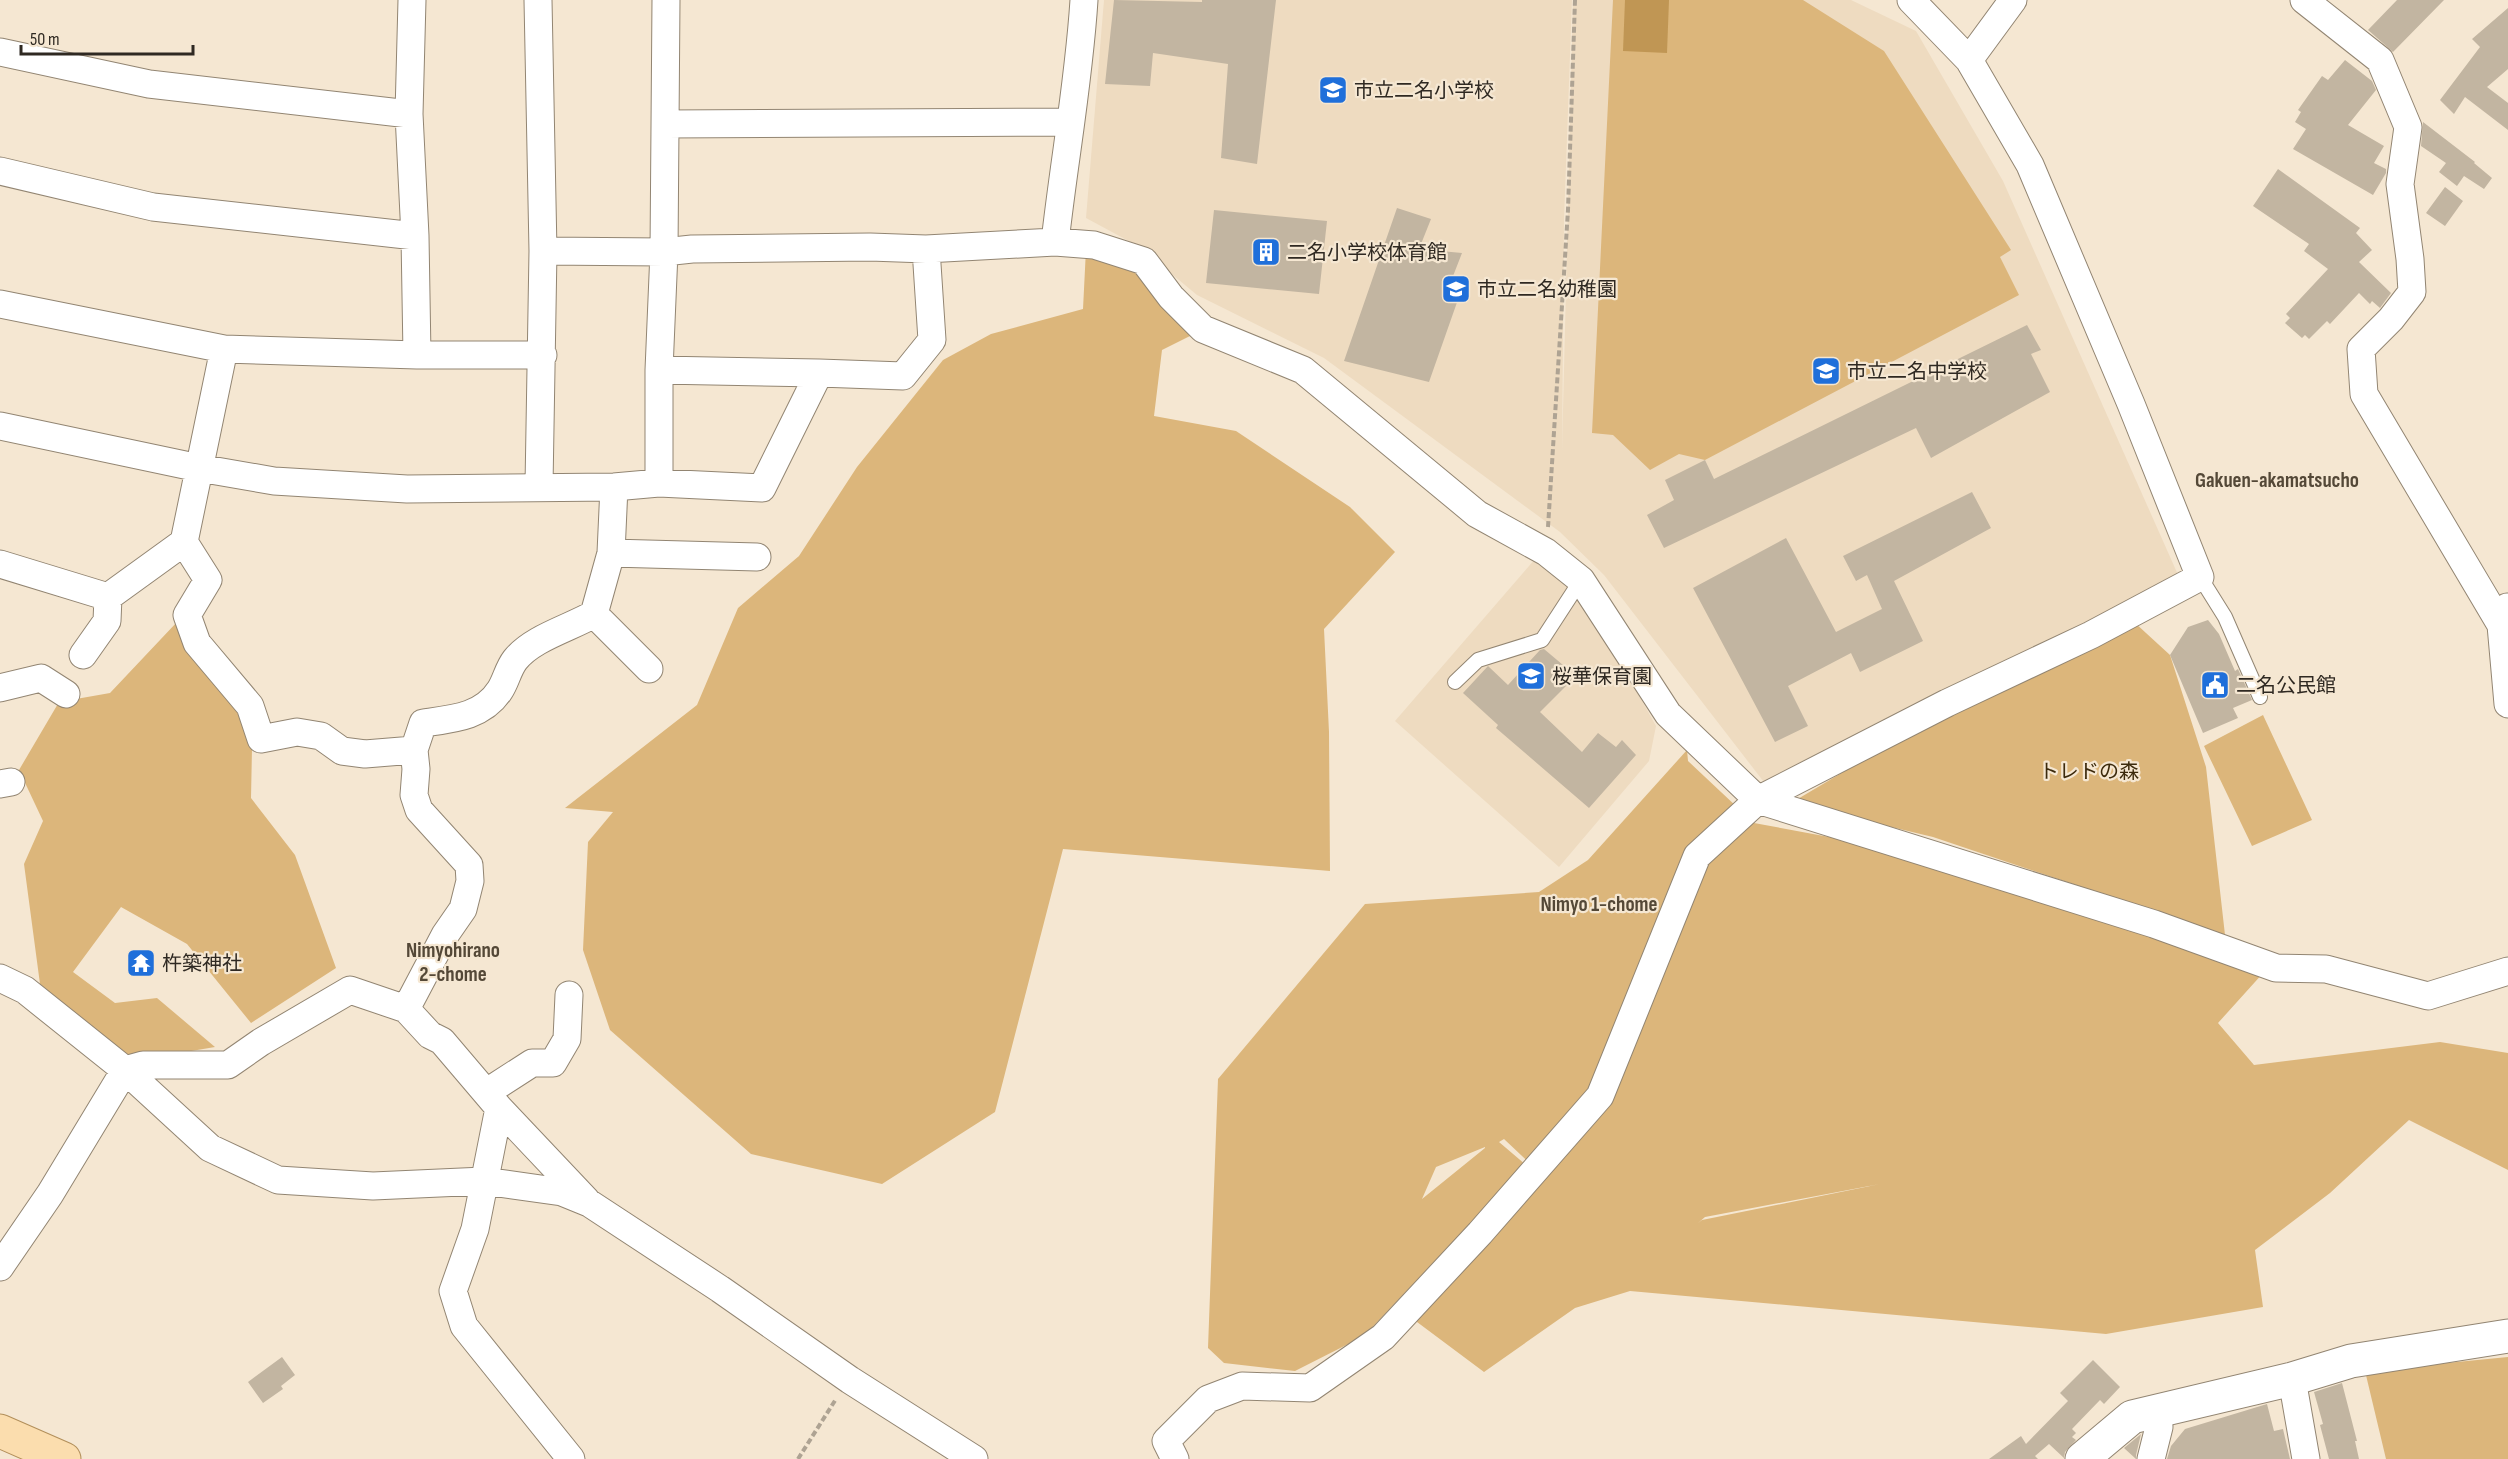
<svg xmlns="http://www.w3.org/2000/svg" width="2508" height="1459" font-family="'Sofia Sans Condensed','Noto Sans JP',sans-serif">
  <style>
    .built { fill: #eedbc0 }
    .green { fill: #dcb67b; fill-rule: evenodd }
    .water { fill: #c09654 }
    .building { fill: #c2b5a1 }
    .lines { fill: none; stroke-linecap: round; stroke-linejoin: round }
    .service-casing { stroke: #928572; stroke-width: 16 }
    .minor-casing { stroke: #928572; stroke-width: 29 }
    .tertiary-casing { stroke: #928572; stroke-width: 35 }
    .primary-casing { stroke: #b28f5a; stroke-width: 35 }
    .path { stroke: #aea393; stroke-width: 4; stroke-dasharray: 6 3; stroke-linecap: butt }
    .service { stroke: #fff; stroke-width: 14 }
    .minor { stroke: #fff; stroke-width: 27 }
    .tertiary { stroke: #fff; stroke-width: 33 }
    .primary { stroke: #fbddae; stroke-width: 33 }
    .labels { text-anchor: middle; stroke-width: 4.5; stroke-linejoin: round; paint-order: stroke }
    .poi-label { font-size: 20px; fill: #2f2922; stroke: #f5e7d2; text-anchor: start }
    .park-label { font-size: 20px; fill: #3c2a0c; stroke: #f5e7d2 }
    .neighbourhood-label { font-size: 21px; font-weight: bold; fill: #544837; stroke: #f5e7d2 }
  </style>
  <rect width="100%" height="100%" fill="#f5e7d2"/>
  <path class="built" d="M1104,0H1572L1564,220L1562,452L1573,0H1851L1916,31L2003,181L2179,577L1767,786L1604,575L1560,532L1324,358L1197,295L1138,246L1086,218Z
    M1536,558L1577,584L1656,726L1649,761L1559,867L1395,721Z"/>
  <path class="green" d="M1613,0H1803L1884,51L2011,250L2000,257L2019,295L1705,460L1679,454L1650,470L1613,435L1592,433Z
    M1086,249L1134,272L1200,331L1162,350L1154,416L1236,431L1350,507L1395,552L1324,629L1329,732L1330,871L1063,849L995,1112L882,1184L751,1154L610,1030L583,950L588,842L613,812L565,808L697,705L738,608L799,556L857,467L943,360L991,334L1083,309Z
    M177,622L236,706L252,748L251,798L295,855L336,968L251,1023L187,944L121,907L73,972L115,1003L157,998L215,1047L126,1062L40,984L24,864L43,821L19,770L59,702L110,693Z
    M2134,622L2170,655L2206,767L2225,935L1933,837L1791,803L1887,746Z
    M2263,715L2312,820L2252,846L2204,746Z
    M1687,750L1688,761L1754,823L1910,852L2264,972L2218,1023L2254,1065L2440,1042L2508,1053V1170L2409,1120L2330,1193L2255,1250L2263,1307L2106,1334L1630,1291L1575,1308L1484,1372L1413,1319L1543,1176L1504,1139L1499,1142L1526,1165L1364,1336L1295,1371L1224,1363L1208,1348L1218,1079L1365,904L1539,892L1588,860ZM1485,1147V1148L1422,1199L1436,1167ZM1880,1184L1702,1220L1698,1223L1705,1217Z
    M2508,1357V1459H2386L2365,1371Z"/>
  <path class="water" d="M1625,0H1669L1667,53L1623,51Z"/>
  <path class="building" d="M1114,0L1202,2V0H1276L1257,164L1221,158L1228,64L1153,53L1150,86L1105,84Z
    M2397,0H2444L2393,52L2368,30Z
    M2508,8V69L2487,87L2508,103V130L2465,97L2454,114L2440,100L2480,47L2472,39Z
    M2345,60L2372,81L2376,90L2348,125L2384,146L2374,163L2386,169V173L2373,195L2293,149L2306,129L2295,122L2301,112L2298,110L2322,76L2328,80Z
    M2423,122L2475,162L2474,163L2492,178L2484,189L2464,176L2457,186L2439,172L2446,163L2421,146Z
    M2278,169L2360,228L2356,233L2372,250L2359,262L2391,293L2380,308L2372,301L2370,304L2359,293L2330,324L2327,321L2309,339L2305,335L2302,338L2285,323L2290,318L2286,314L2328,269L2304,251L2309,244L2253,206Z
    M2445,187L2463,201L2445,226L2426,213Z
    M1397,208L1431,219L1419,249L1462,253L1448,289L1461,291L1429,382L1344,361Z
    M1214,210L1327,221L1319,294L1206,283Z
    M2027,325L2041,350L2031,354L2050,392L1931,458L1916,428L1664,548L1647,515L1674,500L1665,480L1705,460L1714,479Z
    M1972,492L1991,528L1894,581L1923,641L1860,672L1851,653L1788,686L1808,726L1775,742L1693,588L1786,538L1836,632L1882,609L1867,575L1856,581L1843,556Z
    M2208,620L2219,634L2235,671L2238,669L2252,700L2233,708L2238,718L2203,733L2170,655L2188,627Z
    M1544,649L1576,676L1540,712L1582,752L1598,733L1616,747L1622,740L1636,755L1589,808L1496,728L1498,725L1463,693L1488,666L1508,685L1540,650Z
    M282,1357L295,1375L281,1386L283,1389L263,1403L248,1382Z
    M2093,1360L2120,1387L2104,1404L2100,1400L2072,1429L2076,1433L2072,1437L2076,1440L2065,1452L2064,1458L2049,1444L2035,1456L2038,1459H1989L2021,1436L2026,1444L2068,1401L2060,1393Z
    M2342,1383L2357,1441H2355L2359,1459H2329L2320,1425L2323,1424L2314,1392Z
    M2267,1404L2274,1431L2283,1429L2290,1459H2167L2171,1446L2185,1429Z
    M2141,1434L2136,1455V1459L2124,1448Z"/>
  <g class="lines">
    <g class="service-casing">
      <path id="service" d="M2200,577L2225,617L2260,697
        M1455,682L1478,660L1542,640L1581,580"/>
    </g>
    <g class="minor-casing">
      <path id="minor" d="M412,0L409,114L415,236L417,355
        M538,0L543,251L539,486
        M2304,0L2380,60L2408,127L2400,184L2410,259L2412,292L2391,319L2361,349L2364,394L2501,625
        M0,52L149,84L409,114
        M1969,60L2013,0
        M665,124L1069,122
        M0,171L153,207L415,236
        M1055,242L1094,245L1144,261L1171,297L1203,329L1303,370L1477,514L1546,552L1581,580L1668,714L1758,800L2154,924L2276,968L2326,969L2428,996L2508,971
        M543,251L664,252L692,249L870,247L926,249L1055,242C1064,161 1079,81 1084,0
        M0,304L224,349L417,355H543
        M659,370L819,373
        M0,426L199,468L274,481L407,489L614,487L659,483L762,488L819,373L903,376L932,340L926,249
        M659,483V370L664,252L666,0
        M184,542L208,580L187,615L197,643L250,706L261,739L297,732L321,736L342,751L365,754L414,750
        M611,553L757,557
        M0,564L108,597L184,542L224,349
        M2507,607L2501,625L2508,704
        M594,614L649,669
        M83,655L107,621L108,597
        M0,688L41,678L66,694
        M0,784L11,782
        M0,978L25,990L125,1070L210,1148L278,1180L373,1186L484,1181L562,1192L589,1203L720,1289L850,1380L974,1459
        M406,1009L445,935L463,909L470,881L469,865L419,810L414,795L416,769L414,750L423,723C452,719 483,717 500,690C506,681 508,669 515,660C532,638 570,628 594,614L611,553L614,487
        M487,1092L532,1063H553L567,1039L569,995
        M499,1108L475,1229L453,1291L464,1326L571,1459
        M0,1267L50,1194L125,1070L143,1065H228L261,1042L350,990L406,1009L430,1035L442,1041L499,1108L586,1200
        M2292,1379L2306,1459
        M1175,1459L1166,1441L1208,1399L1242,1386L1310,1388L1383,1337L1480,1233L1600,1096L1697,856L1758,800L1947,703L2091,635L2200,577L2131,404L2030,165L1969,60L1911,0
        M2151,1459L2159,1427L2158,1411"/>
    </g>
    <g class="tertiary-casing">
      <path id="tertiary" d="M2082,1459L2132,1417L2292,1379L2351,1361L2508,1336"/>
    </g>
    <g class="primary-casing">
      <path id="primary" d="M0,1431L64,1459"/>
    </g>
    <path class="path" d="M1548,527L1568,210L1575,0
      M798,1459L836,1399"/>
    <use href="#service" class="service"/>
    <use href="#minor" class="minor"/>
    <use href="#tertiary" class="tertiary"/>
    <use href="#primary" class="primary"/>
  </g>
  <defs>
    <g id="school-square" transform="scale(1.5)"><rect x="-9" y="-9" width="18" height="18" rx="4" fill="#1f6fda" stroke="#f5e7d2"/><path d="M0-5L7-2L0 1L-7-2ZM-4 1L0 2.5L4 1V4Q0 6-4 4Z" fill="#fff"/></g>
    <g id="building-square" transform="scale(1.5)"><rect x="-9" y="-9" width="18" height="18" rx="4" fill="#1f6fda" stroke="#f5e7d2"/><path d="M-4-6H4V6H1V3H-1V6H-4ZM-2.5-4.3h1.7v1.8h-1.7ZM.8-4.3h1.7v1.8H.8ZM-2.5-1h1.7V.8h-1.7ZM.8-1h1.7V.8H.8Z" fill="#fff"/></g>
    <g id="civic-square" transform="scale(1.5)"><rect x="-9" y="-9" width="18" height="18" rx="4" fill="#1f6fda" stroke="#f5e7d2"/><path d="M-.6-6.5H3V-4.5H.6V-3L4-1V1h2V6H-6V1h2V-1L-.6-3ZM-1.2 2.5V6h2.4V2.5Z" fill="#fff"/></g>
    <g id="temple-square" transform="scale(1.5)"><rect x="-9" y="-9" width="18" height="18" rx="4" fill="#1f6fda" stroke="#f5e7d2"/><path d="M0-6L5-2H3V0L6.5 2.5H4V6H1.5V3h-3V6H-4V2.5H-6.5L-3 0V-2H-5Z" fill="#fff"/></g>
  </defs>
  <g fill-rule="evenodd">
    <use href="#school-square" x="1333" y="90"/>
    <use href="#building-square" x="1266" y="252"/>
    <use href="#school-square" x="1456" y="289"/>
    <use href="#school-square" x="1826" y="371"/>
    <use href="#school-square" x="1531" y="676"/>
    <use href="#civic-square" x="2215" y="685"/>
    <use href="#temple-square" x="141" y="963"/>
  </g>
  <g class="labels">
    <g class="poi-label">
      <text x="1354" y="97">市立二名小学校</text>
      <text x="1287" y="259">二名小学校体育館</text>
      <text x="1477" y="296">市立二名幼稚園</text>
      <text x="1847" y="378">市立二名中学校</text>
      <text x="1552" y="683">桜華保育園</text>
      <text x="2236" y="692">二名公民館</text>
      <text x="162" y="970">杵築神社</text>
    </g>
    <g class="park-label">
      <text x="2089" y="778">トレドの森</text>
    </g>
    <g class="neighbourhood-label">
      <text x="2277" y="487">Gakuen-akamatsucho</text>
      <text x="1599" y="911">Nimyo 1-chome</text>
      <text x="453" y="957">Nimyohirano<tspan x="453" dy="24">2-chome</tspan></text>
    </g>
  </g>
  <path d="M21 45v9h172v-9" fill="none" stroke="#2f2922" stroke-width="3"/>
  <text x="30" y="45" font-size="18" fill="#2f2922" stroke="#f5e7d2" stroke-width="4.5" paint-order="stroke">50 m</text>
</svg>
